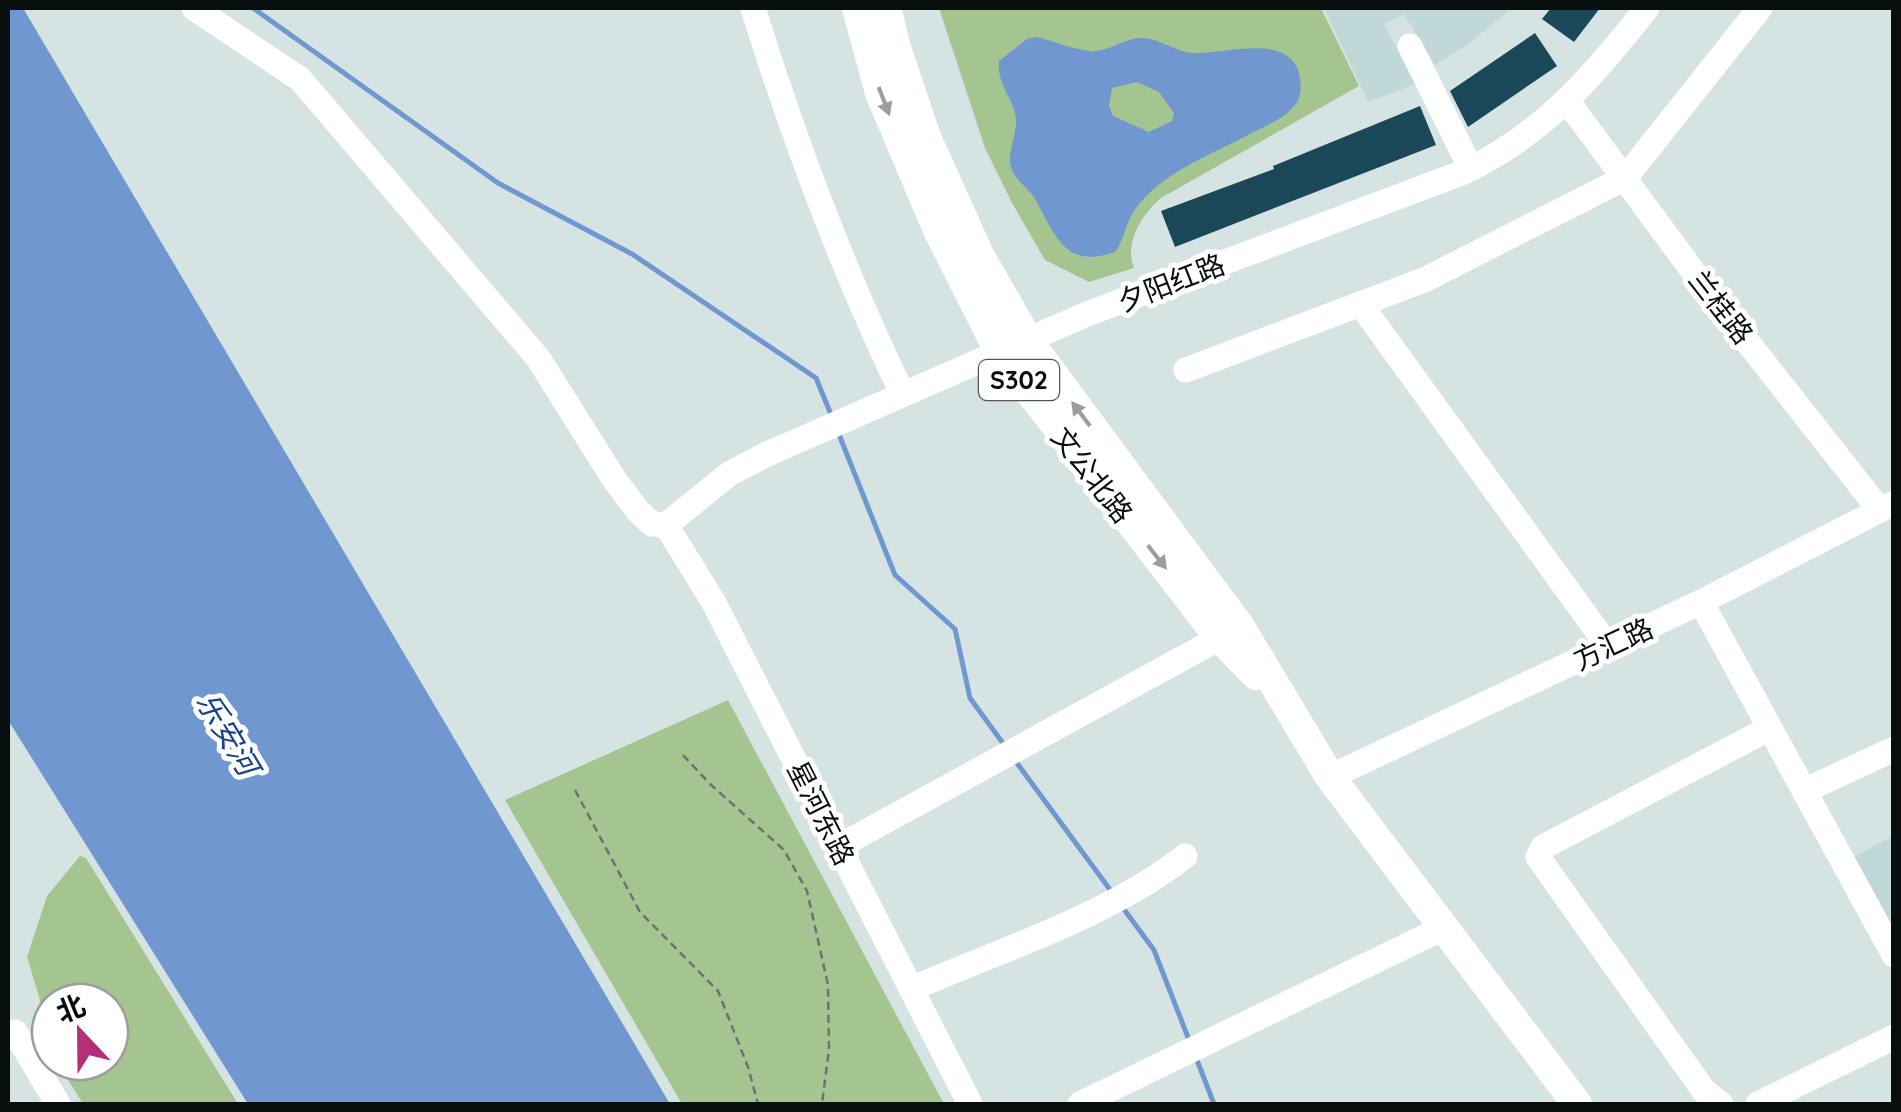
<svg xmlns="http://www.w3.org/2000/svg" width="1901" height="1112" font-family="Quicksand,'Noto Sans SC',sans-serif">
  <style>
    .built { fill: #c0d8d8 }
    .green { fill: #a4c58f }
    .water { fill: #7197d0; fill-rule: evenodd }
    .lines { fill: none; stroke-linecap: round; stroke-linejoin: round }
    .stream { stroke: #7197d0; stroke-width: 5 }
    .building { fill: #1b4859 }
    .path { stroke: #6a7373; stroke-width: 2.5; stroke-dasharray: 8 5; stroke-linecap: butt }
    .minor { stroke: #fff; stroke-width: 25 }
    .major { stroke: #fff; stroke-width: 30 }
    .oneway { fill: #9c9e9e }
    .labels { text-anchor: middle; stroke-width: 10; stroke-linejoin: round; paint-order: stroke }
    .shield { fill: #fff; stroke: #525656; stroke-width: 2.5 }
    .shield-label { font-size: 25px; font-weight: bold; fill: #080d0d }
    .street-label { font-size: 28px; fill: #080d0d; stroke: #fff }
    .water-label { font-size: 30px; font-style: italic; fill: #134488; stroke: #fff }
  </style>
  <rect width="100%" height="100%" fill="#d5e4e3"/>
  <path class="built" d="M1324,8H1512L1467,45L1435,65L1404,14L1384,24L1416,84L1368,102Z
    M1893,836V934L1852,858Z"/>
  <path class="green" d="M939,8H1321L1359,86L1161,198C1142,214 1124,243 1134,268L1089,282L1045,260L1012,203L985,148Z
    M728,700L944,1104H682L505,800Z
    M80,856L86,858L238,1104H83L57,1062H110V1002H50V1051L37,1031L40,1000L27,957L47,896Z"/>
  <path class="water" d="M8,8H23L670,1104H248L8,720Z
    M1038,37C1055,42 1073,49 1090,51C1108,53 1123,38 1141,38C1160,38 1175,52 1193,53C1223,55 1284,33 1298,70C1301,79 1302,91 1298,100C1290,117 1263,127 1248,135C1209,156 1160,173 1134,211C1125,224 1125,239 1115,252C1064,270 1055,234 1035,199C1028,187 1015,181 1011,167C1006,151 1020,131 1015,113C1010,94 997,83 999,61L1027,39ZM1137,82L1159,92L1174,113L1172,121L1149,132L1113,116L1109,106L1112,88Z"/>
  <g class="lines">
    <path class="stream" d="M253,8L498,183L632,254L816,378L832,417
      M838,432L895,575L955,629L970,698L1005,746
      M1014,759L1111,891
      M1123,908L1154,950L1189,1040
      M1195,1055L1214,1104"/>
  </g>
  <path class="building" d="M1551,8H1600L1574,42L1542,19Z
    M1535,33L1557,66L1468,127L1450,91Z
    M1420,106L1436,145L1175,247L1161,211L1274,169L1273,166Z"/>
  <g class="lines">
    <path class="path" d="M683,755L710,784L784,850L807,891L828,985L829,1049L822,1104
      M575,790L640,912L718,991L748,1067L758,1104"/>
    <path class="minor" d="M194,8L300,79L538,358L614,479L638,511L652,524L666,525
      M753,8C794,140 842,268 902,393
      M1410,46L1471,169
      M1568,102L1709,293L1879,509
      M1361,305L1608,646
      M1186,370L1424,280L1625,178L1760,8
      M666,525L729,474L765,455L1087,314L1464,172C1545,133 1592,77 1647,8
      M666,525L714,603L970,1104
      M1701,602L1894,955
      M1330,777L1701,602L1894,503
      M1804,791L1894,749
      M838,847L1236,629
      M911,989C998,951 1111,915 1185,856
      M8,1034L15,1032L58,1104
      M1080,1104L1443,928
      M1721,1104L1704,1091L1538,857L1543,847L1770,728
      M1758,1104L1894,1037"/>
    <path class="major" d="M857,8L880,93L938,230L1000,353L1219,637L1256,675
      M886,8L896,48L926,137L979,255L1029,342L1240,627L1330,777L1577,1104"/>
  </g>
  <defs><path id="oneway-solid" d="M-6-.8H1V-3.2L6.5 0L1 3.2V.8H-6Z" transform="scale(2.5)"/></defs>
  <g class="oneway">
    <use href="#oneway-solid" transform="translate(884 101) rotate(69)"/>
    <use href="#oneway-solid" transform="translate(1081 414) rotate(-127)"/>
    <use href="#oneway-solid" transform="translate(1157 557) rotate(52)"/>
  </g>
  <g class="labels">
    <rect class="shield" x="979" y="360" width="80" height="40" rx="8"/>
    <g class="shield-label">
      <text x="1019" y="389">S302</text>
    </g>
    <g class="street-label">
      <text transform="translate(1171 283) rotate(-21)" y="10">夕阳红路</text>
      <text transform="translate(1721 307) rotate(52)" y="10">兰桂路</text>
      <text transform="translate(1092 475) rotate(52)" y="10">文公北路</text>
      <text transform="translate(1613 644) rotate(-25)" y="10">方汇路</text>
      <text transform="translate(821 813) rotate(63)" y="10">星河东路</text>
    </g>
    <g class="water-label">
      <text transform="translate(227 734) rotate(59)" y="10">乐安河</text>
    </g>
  </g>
  <rect width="1901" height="1112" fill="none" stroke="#080d0d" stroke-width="20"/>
  <g transform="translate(80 1032) rotate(338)"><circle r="48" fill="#ffffff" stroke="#9c9e9e" stroke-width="2.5"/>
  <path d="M0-8L18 38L0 25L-18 38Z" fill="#b32f77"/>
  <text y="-15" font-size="28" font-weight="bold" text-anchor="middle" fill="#080d0d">北</text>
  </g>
</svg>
